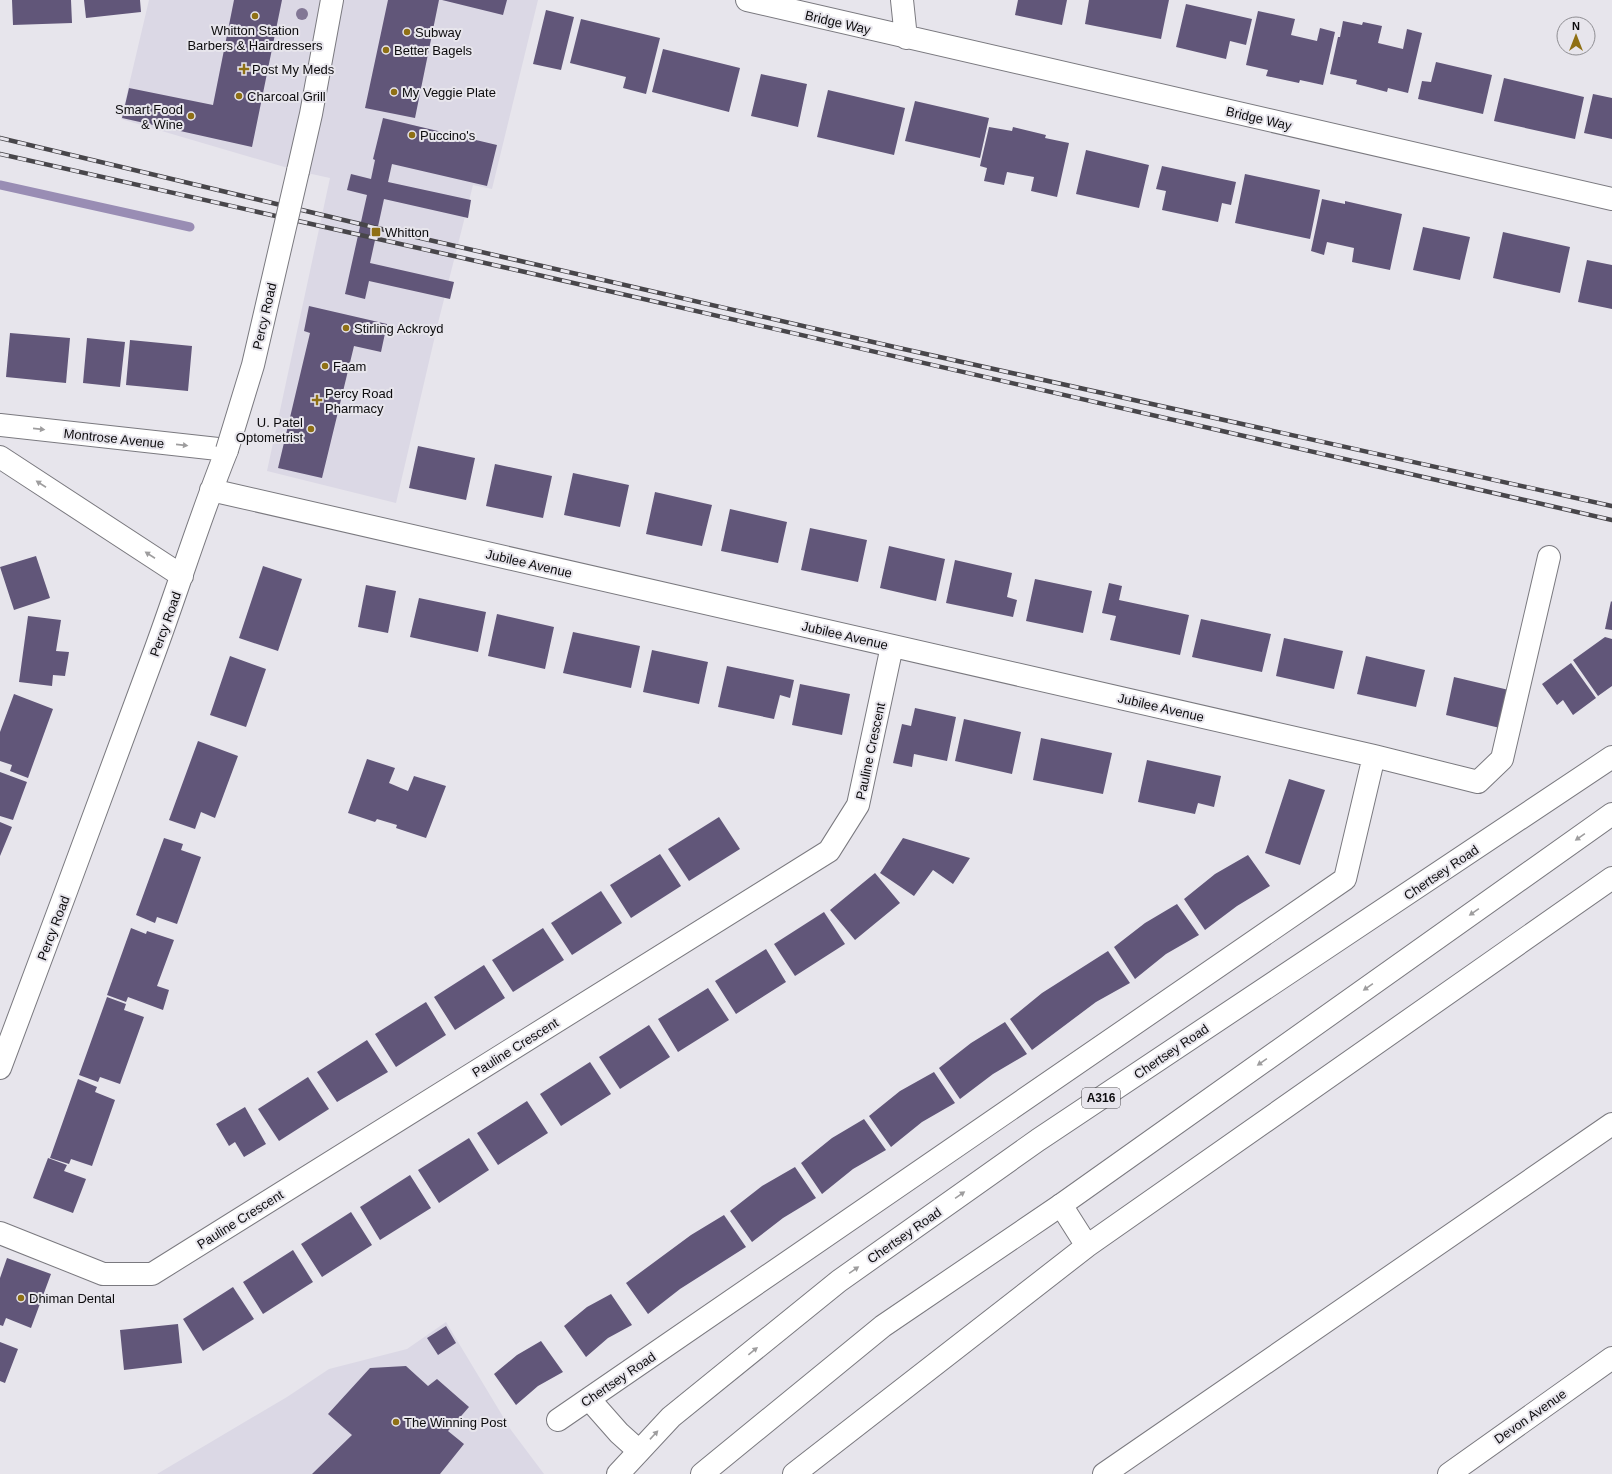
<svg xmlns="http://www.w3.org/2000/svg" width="1612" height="1474" font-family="Helvetica,sans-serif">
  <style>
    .built { fill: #dbd8e5 }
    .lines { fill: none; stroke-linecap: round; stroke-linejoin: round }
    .stream { stroke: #998db4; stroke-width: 9 }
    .building { fill: #615679 }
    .minor-casing { stroke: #7a797f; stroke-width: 24 }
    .highway-casing { stroke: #7a797f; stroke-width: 24 }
    .minor { stroke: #fff; stroke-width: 22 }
    .highway { stroke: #fff; stroke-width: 22 }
    .rail-casing { stroke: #48464a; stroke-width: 4.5 }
    .rail { stroke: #e7e5ec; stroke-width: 3; stroke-dasharray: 9; stroke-linecap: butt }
    .minor-bridge-casing { stroke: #7a797f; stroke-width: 24; stroke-linecap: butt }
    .minor-bridge { stroke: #fff; stroke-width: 22 }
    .tree { fill: #827795 }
    .oneway { fill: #9e9d9e }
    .poi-dot { fill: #8f7015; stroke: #e7e5ec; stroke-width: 1.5 }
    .labels { text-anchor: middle; stroke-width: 4; stroke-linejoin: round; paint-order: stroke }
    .shield { fill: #e7e5ec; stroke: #4e4c50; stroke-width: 1 }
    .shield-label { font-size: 12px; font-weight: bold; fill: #0c0b0d }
    .street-label { font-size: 13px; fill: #0c0b0d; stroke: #e7e5ec }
    .poi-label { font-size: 13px; fill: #0c0b0d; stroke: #e7e5ec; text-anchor: start }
  </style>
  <rect width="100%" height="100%" fill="#e7e5ec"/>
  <path class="built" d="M149,0H538L492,189L473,185L438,323L396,503L267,471L330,178L298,171L121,119Z
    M446,1322L511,1430L544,1474H157L287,1397L329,1369L407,1349Z"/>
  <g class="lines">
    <path class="stream" d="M0,185L190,227"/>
  </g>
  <path class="building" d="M12,0H71L72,23L13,25Z
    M84,0H140L141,12L86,18Z
    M234,0H282L252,147L122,118L129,88L213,105Z
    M388,0H439L415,118L365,108Z
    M442,0H507L503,15Z
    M1018,0H1067L1062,25L1015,15Z
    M1089,0H1169L1161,39L1085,24Z
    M1186,4L1252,19L1246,45L1230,41L1226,59L1176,47Z
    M546,10L574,17L561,70L533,64Z
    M1258,11L1295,19L1291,35L1317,41L1320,28L1335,32L1323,85L1300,80L1299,83L1266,76L1268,70L1246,65Z
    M581,19L660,38L646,94L623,88L626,77L570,63Z
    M1343,21L1362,25L1363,22L1382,26L1378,43L1403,49L1407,29L1422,33L1408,93L1388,88L1387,92L1368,87L1356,84L1357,80L1330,74L1338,37H1340Z
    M663,49L740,68L729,112L652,92Z
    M1436,62L1492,75L1483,114L1418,99L1422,81L1431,82Z
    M761,74L807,84L798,127L751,116Z
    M1504,78L1584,97L1575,139L1494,121Z
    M828,90L905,108L894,155L817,137Z
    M1593,94L1612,98V139L1584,133Z
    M915,101L989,118L980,158L905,141Z
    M383,118L497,145L487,186L392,164L388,182L471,200L468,218L384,199L370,263L454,282L450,299L369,281L365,299L345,294L367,195L347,190L351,174L371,179L375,160L373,159Z
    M989,127L1012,131L1013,127L1046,135L1045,138L1069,143L1057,197L1031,191L1034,177L1007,172L1004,185L984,181L987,168L980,166Z
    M1086,150L1149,165L1139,208L1076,194Z
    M1162,166L1236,182L1231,205L1222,203L1218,222L1162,210L1166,191L1156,189Z
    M1245,174L1320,190L1310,239L1235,223Z
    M1322,199L1345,204V201L1402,214L1390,270L1352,262L1354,248L1327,242L1324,255L1311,251Z
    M1423,227L1470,237L1460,280L1413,270Z
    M1503,232L1570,247L1560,293L1493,278Z
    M1587,260L1612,265V309L1578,302Z
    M309,306L387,324L381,352L354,346L322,478L278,468L310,333L304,331Z
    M10,333L70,338L66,383L6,377Z
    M87,338L125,342L120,387L83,383Z
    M130,340L192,346L188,391L126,385Z
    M418,446L475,458L466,500L409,488Z
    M495,464L552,476L543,518L486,506Z
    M573,473L629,485L620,527L564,515Z
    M655,492L712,505L702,546L646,534Z
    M730,509L787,522L778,563L721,551Z
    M810,528L867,540L858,582L801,570Z
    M889,546L945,559L936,601L880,588Z
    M36,556L50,598L14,610L0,567Z
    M955,560L1012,573L1007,597L1017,600L1013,617L946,603Z
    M263,566L302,579L278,651L239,638Z
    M1035,579L1092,591L1083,633L1026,621Z
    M1109,583L1122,586L1119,600L1189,615L1180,655L1110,640L1116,616L1102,613Z
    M366,585L396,591L388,633L358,627Z
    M419,598L486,612L478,652L410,637Z
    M1611,601L1612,602V630L1605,629Z
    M497,614L554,627L545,669L488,656Z
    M28,616L61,620L56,651L69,652L65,676L53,675L52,686L19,682Z
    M1201,619L1271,634L1262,672L1192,657Z
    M573,632L640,646L631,688L563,673Z
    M1605,637L1612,639V686L1598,696L1573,660Z
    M1284,638L1343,651L1334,689L1276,676Z
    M652,650L708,662L699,704L643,692Z
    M230,656L266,669L246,727L210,715Z
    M1366,656L1425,670L1416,707L1357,694Z
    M1571,663L1596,698L1573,715L1563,700L1557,705L1542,684Z
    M727,666L794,680L790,698L780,695L774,719L718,707Z
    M1454,677L1513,691L1504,729L1446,715Z
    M800,684L850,694L842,735L792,725Z
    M14,694L53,709L28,778L10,771L12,765L0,761V732Z
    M915,708L956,717L947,761L914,754L912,767L893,763L902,724L911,726Z
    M964,719L1021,732L1012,774L955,761Z
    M1041,738L1112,753L1103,794L1033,780Z
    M198,741L238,756L215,818L201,812L195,829L169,820Z
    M367,759L395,768L389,783L408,791L414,776L446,786L426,838L396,828L397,825L377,819L375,822L348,813Z
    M1147,760L1221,776L1214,807L1198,803L1195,814L1138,802Z
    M0,772L27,782L13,820L0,816Z
    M1289,779L1325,790L1300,865L1265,853Z
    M719,817L740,849L689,881L668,849Z
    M0,822L12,827L0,856Z
    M164,838L183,844L181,850L201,857L177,924L157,917L155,923L136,915Z
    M903,838L970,858L953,884L933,870L914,896L880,873Z
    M660,854L681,886L631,918L610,885Z
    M1248,855L1270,886L1237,906L1205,930L1184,899L1215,874Z
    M875,873L900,903L855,940L830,910Z
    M601,891L622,923L572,955L551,923Z
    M1177,904L1199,935L1166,954L1135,979L1114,947L1145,923Z
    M824,912L845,944L795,976L774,944Z
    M131,928L146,934L147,931L174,940L157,986L169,990L163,1010L128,997L126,1002L107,995Z
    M543,928L564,960L513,992L492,960Z
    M766,949L786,982L736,1014L715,981Z
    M1108,951L1130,983L1096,1002L1032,1050L1010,1019L1042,993Z
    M484,965L505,998L455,1030L434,997Z
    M708,988L729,1020L678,1052L658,1019Z
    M107,997L126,1004L124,1010L144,1017L120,1084L100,1077L98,1082L79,1075Z
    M426,1002L446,1035L396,1067L375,1034Z
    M1005,1022L1027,1054L993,1074L960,1099L939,1068L971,1043Z
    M649,1025L670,1057L620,1089L599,1057Z
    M367,1040L388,1072L337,1102L317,1072Z
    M590,1062L611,1094L561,1126L540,1094Z
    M934,1072L955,1103L922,1122L891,1147L869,1116L900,1091Z
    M308,1077L329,1109L279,1141L258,1109Z
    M78,1079L97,1087L95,1092L115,1100L92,1166L71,1159L69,1164L50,1158Z
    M527,1101L548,1133L498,1165L477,1133Z
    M245,1107L266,1144L244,1157L235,1142L229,1146L216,1124Z
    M864,1119L886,1150L853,1169L822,1194L801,1163L832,1138Z
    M469,1138L489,1170L439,1203L418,1170Z
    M48,1158L67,1165L64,1171L86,1179L73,1213L33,1198Z
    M795,1167L816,1198L783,1218L752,1242L730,1211L762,1186Z
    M410,1175L431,1208L380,1240L360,1207Z
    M351,1212L372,1245L322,1277L301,1244Z
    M724,1215L746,1247L680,1289L648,1314L626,1283L691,1235Z
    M293,1250L313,1282L263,1314L243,1282Z
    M7,1258L51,1274L31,1328L6,1318L3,1326L0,1325V1278Z
    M233,1287L254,1319L203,1351L183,1319Z
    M611,1294L632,1325L608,1338L586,1357L564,1326L587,1307Z
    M178,1324L182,1363L124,1370L120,1330Z
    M446,1326L456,1343L438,1355L427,1338Z
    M541,1341L563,1372L538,1386L516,1405L494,1374L517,1355Z
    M0,1342L18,1349L5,1383L0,1381Z
    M406,1366L428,1386L437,1379L469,1407L448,1431L464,1444L440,1474H312L352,1435L328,1414L370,1368Z"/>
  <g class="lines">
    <g class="minor-casing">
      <path id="minor" d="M747,0L1612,199
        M902,0L906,38
        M298,171L311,114L332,0
        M0,425L227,450C199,519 178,589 152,659C102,795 51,932 0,1068
        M0,457L182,576
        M211,490L1374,756L1478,782L1502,759L1549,557
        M1061,1205L1087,1246
        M0,1233L103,1274H152L829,851L858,805L892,646
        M589,1399L619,1433L639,1451
        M558,1420L1345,879L1374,756
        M794,1474L1087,1246L1612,878
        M1104,1474L1612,1124
        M1449,1474L1612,1358"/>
    </g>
    <g class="highway-casing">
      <path id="highway" d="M618,1474L671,1417L839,1281L1038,1140L1612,757
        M702,1474L883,1326L1061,1205L1612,814"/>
    </g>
    <use href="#minor" class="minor"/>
    <use href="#highway" class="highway"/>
    <g class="rail-casing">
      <path id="rail" d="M0,138L377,228L899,348L1612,506
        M0,154L534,274L1612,520"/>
    </g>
    <use href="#rail" class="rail"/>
    <g class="minor-bridge-casing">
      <path id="minor-bridge" d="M227,450L253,365L298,171"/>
    </g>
    <use href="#minor-bridge" class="minor-bridge"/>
  </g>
  <circle class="tree" cx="302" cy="14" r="6"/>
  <defs><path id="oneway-solid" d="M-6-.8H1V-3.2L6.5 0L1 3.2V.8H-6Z"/></defs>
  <g class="oneway">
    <use href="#oneway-solid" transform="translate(39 429) rotate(6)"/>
    <use href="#oneway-solid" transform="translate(182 445) rotate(6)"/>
    <use href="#oneway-solid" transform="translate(41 484) rotate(-147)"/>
    <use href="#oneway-solid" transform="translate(150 555) rotate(-147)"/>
    <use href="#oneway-solid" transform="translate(1580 837) rotate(145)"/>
    <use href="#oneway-solid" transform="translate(1474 912) rotate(145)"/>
    <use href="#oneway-solid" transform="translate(1368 987) rotate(145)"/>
    <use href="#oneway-solid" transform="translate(1262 1062) rotate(145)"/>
    <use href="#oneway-solid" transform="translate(960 1195) rotate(-35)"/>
    <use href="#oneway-solid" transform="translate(854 1270) rotate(-35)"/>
    <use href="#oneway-solid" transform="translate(753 1351) rotate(-39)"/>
    <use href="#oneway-solid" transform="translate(654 1435) rotate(-47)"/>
  </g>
  <g class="poi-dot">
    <circle cx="255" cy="16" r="4"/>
    <circle cx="407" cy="32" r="4"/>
    <circle cx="386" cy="50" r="4"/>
    <path d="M242 63h4v4h4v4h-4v4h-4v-4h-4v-4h4z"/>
    <circle cx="394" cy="92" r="4"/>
    <circle cx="239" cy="96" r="4"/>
    <circle cx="191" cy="116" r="4"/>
    <circle cx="412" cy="135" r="4"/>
    <rect x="371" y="227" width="10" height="10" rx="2"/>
    <circle cx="346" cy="328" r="4"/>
    <circle cx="325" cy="366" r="4"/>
    <path d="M315 394h4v4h4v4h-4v4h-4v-4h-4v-4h4z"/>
    <circle cx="311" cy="429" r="4"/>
    <circle cx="21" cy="1298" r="4"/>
    <circle cx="396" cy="1422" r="4"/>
  </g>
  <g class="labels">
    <rect class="shield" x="1082" y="1088" width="38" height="20" rx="3"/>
    <g class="shield-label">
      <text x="1101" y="1102">A316</text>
    </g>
    <g class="street-label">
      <text transform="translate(838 22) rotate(13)" y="5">Bridge Way</text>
      <text transform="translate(1259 118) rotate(13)" y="5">Bridge Way</text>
      <text transform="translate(264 316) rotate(-77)" y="5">Percy Road</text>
      <text transform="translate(114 438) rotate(6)" y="5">Montrose Avenue</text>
      <text transform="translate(529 563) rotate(13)" y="5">Jubilee Avenue</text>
      <text transform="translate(165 624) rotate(-70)" y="5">Percy Road</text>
      <text transform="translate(845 635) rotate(13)" y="5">Jubilee Avenue</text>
      <text transform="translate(1161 707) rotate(13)" y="5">Jubilee Avenue</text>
      <text transform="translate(870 751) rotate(-78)" y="5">Pauline Crescent</text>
      <text transform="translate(1441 872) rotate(-34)" y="5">Chertsey Road</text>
      <text transform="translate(53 928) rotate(-69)" y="5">Percy Road</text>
      <text transform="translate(515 1047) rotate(-32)" y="5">Pauline Crescent</text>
      <text transform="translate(1171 1051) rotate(-34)" y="5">Chertsey Road</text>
      <text transform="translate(240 1219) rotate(-32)" y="5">Pauline Crescent</text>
      <text transform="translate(904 1235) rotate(-35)" y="5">Chertsey Road</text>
      <text transform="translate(618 1379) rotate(-34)" y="5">Chertsey Road</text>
      <text transform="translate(1530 1416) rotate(-35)" y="5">Devon Avenue</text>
    </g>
    <g class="poi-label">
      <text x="255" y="35" text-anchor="middle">Whitton Station<tspan x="255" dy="15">Barbers &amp; Hairdressers</tspan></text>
      <text x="415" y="37">Subway</text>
      <text x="394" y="55">Better Bagels</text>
      <text x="252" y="74">Post My Meds</text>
      <text x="402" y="97">My Veggie Plate</text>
      <text x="247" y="101">Charcoal Grill</text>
      <text x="183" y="114" text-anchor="end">Smart Food<tspan x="183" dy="15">&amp; Wine</tspan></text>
      <text x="420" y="140">Puccino's</text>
      <text x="385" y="237">Whitton</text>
      <text x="354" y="333">Stirling Ackroyd</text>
      <text x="333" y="371">Faam</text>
      <text x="325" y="398">Percy Road<tspan x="325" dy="15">Pharmacy</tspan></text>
      <text x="303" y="427" text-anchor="end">U. Patel<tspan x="303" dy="15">Optometrist</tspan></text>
      <text x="29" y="1303">Dhiman Dental</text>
      <text x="404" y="1427">The Winning Post</text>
    </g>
  </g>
  <g transform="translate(1576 36)"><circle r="19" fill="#e7e5ec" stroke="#8f8e93"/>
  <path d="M0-3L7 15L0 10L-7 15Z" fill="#8f7015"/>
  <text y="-6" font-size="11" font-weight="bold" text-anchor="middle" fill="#0c0b0d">N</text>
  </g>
</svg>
